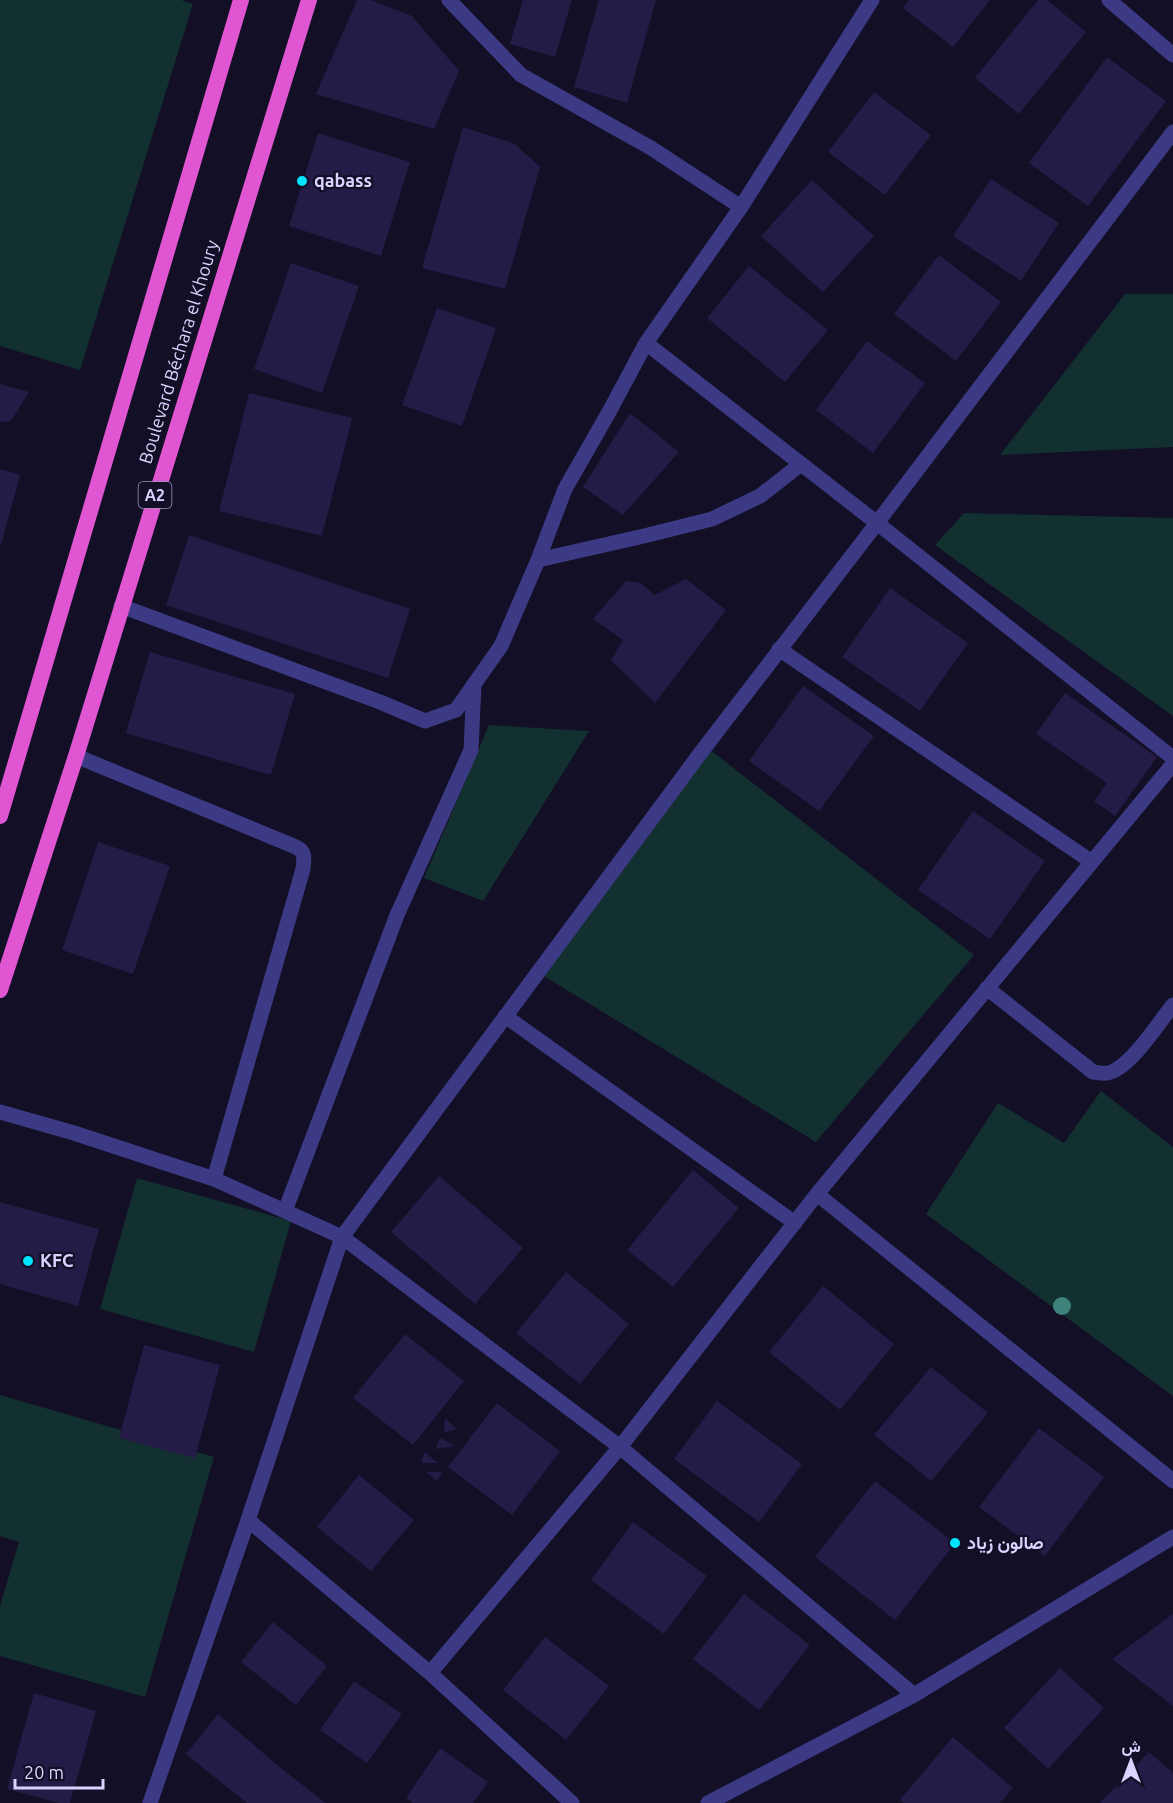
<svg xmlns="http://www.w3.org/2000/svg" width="1173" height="1803" font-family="Ubuntu,Vazirmatn,sans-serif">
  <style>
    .green { fill: #12302f }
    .building { fill: #241b47 }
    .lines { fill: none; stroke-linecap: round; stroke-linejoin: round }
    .minor { stroke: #3d3a85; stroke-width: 15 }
    .trunk { stroke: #e055d1; stroke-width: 16 }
    .tree { fill: #3d827b }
    .poi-dot { fill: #00e5ff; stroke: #130f26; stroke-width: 2 }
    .labels { text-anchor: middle; stroke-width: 4.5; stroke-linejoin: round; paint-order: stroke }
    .shield { fill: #130f26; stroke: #9e99be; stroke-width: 1.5 }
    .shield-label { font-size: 16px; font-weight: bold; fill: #d9d4ff }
    .poi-label { font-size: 18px; font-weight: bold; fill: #d9d4ff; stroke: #130f26; text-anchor: start }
    .street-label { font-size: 18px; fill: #d9d4ff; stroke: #130f26 }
  </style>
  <rect width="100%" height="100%" fill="#130f26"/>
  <path class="green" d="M0,0H181L193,4L80,370L0,346Z
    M1125,294H1173V447L1000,455Z
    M964,513L1173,518V716L935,545Z
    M489,725L589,731L483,901L424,878Z
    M704,745L974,955L816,1142L534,970Z
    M1101,1091L1173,1147V1396L926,1214L998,1103L1064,1143Z
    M137,1178L291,1221L254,1352L100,1309Z
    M0,1395L214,1457L145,1697L0,1656V1606L19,1542L0,1536Z"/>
  <path class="building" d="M357,0H371L412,16L459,71L434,129L316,94Z
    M523,0H572L555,57L510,44Z
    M599,0H656L627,103L574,87Z
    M909,0H990L953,47L903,8Z
    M1038,0H1047L1086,32L1019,114L975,78Z
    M1107,57L1166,101L1088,206L1029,163Z
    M874,92L931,135L885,195L828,152Z
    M463,127L515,144L540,167L505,289L422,268Z
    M318,133L410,162L381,256L289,226Z
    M991,179L1059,223L1021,281L953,236Z
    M812,180L874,236L823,292L761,236Z
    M939,255L1001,302L956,361L894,314Z
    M291,263L359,286L322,393L254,369Z
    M749,266L828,330L785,382L707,318Z
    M437,308L496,328L462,426L402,405Z
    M867,341L925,383L873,453L816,410Z
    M0,384L29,392L11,421L0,422Z
    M249,393L352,418L322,536L219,511Z
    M630,413L679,452L623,515L583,487Z
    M0,469L20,475L1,545H0Z
    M189,535L410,609L388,678L166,605Z
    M686,579L726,610L655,703L611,660L623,640L593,619L626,581L640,583L655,595Z
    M890,588L968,643L920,711L842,657Z
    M150,652L295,694L271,775L126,733Z
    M803,686L874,736L819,811L749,761Z
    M1065,693L1157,757L1115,816L1094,801L1107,783L1036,734Z
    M973,811L1045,861L990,939L918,890Z
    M98,842L170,866L133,974L62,950Z
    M693,1170L739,1208L673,1287L627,1250Z
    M439,1176L523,1248L475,1304L391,1232Z
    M0,1202L99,1229L78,1306L0,1284Z
    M566,1272L629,1324L580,1384L516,1333Z
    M823,1286L894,1344L840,1410L769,1352Z
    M405,1334L464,1381L413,1445L353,1398Z
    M144,1345L220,1365L195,1458L119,1438Z
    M931,1367L988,1413L931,1481L874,1435Z
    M717,1401L802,1464L759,1522L674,1459Z
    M497,1403L560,1451L512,1515L448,1467Z
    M445,1418L457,1429L444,1432Z
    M1039,1428L1104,1477L1045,1556L979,1507Z
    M440,1438L455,1446L436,1449Z
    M425,1452L438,1463H421Z
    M426,1472H443L437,1481Z
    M359,1475L414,1520L371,1571L317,1527Z
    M875,1481L955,1543L895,1620L815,1557Z
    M633,1522L707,1576L664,1634L591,1580Z
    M744,1594L810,1645L759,1710L693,1659Z
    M1173,1614V1706L1112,1659Z
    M273,1622L327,1666L296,1705L241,1662Z
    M545,1637L609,1686L566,1740L503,1690Z
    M1060,1668L1104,1708L1048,1769L1004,1728Z
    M354,1681L402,1714L367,1763L320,1730Z
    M34,1693L96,1711L70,1803H59L7,1789Z
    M218,1714L277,1765L326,1803H247L186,1754Z
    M953,1737L1013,1788L1000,1803H904L900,1800Z
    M440,1748L488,1782L473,1803H413L406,1798Z
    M1149,1752L1173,1773V1803H1100Z"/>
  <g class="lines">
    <path class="minor" d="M449,0L521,75L651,148L741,207
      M1109,0L1173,55
      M1173,132L877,523L1173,758
      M538,560L644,536L712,519L760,496L801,464
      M121,606L380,702L425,721L456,710L501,646L538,560L565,489L609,412L646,343L741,207L872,0
      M779,649L1092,862
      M76,756L296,847C306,852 304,859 303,869L214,1179
      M987,988L1093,1072C1097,1072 1102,1074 1107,1073C1129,1070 1159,1022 1173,1005
      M505,1016L795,1223
      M0,1112L74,1133L214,1179L342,1237L620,1447L914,1695
      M817,1194L1173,1481
      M285,1211L397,915L471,750L474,684
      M248,1520L430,1673L572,1803
      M430,1673L620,1447L817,1194L1173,764
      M150,1803L248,1520L342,1237L702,751L877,523L646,343
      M708,1803L914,1695L1173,1537"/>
    <path class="trunk" d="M0,816L241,0
      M0,990L76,756L309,0"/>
  </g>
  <circle class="tree" cx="1062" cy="1306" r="9"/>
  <g class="poi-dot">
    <circle cx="302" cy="181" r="6"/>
    <circle cx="28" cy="1261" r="6"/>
    <circle cx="955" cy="1543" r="6"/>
  </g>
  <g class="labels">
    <rect class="shield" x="138.5" y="482" width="33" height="26" rx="4.5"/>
    <g class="shield-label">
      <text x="155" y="501">A2</text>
    </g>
    <g class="poi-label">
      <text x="314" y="187">qabass</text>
      <text x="40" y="1267">KFC</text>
      <text x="967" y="1549">صالون زياد</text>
    </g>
    <g class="street-label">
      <text transform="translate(179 352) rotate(-73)" y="6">Boulevard Béchara el Khoury</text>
    </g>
  </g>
  <g transform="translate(1131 1761)" stroke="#130f26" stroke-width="4.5" paint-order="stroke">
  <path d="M0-4.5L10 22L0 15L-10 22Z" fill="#d9d4ff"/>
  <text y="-9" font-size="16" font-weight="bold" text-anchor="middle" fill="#d9d4ff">ش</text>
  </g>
  <path d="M15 1779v9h88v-9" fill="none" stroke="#d9d4ff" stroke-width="3"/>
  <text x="24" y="1779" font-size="18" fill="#d9d4ff" stroke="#130f26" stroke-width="4.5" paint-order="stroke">20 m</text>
</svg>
